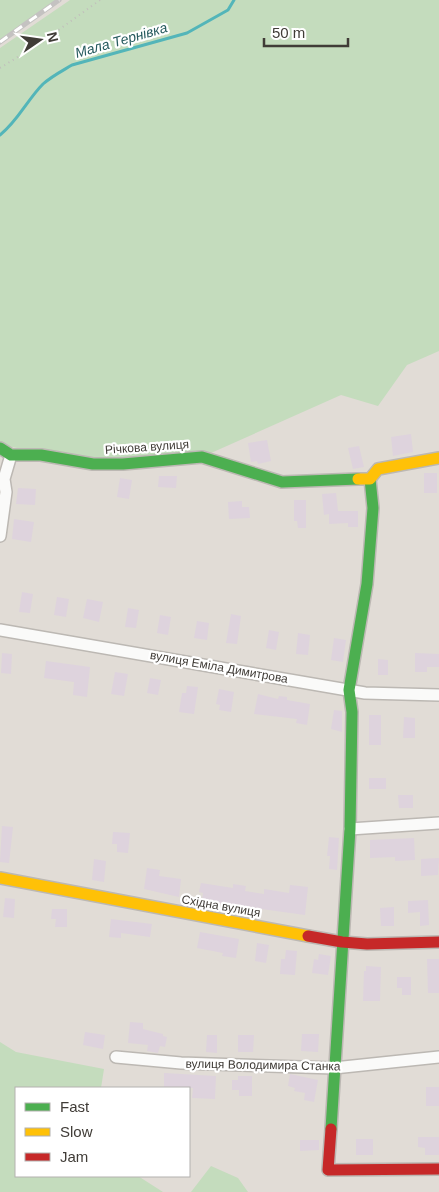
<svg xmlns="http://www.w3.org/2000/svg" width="439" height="1192" font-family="Helvetica,sans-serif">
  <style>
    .green { fill: #c4dcbd }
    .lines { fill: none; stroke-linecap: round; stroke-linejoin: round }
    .stream { stroke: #53b5b9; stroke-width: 3 }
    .building { fill: #ded3dd }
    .street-casing { stroke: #bcb8b3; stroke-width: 14 }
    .fast-casing { stroke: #bcb8b3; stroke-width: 14 }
    .slow-casing { stroke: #bcb8b3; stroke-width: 14 }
    .jam-casing { stroke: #bcb8b3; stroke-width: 14 }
    .path { stroke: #c0bebb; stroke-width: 2; stroke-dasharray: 1 4; stroke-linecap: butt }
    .street { stroke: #fafaf9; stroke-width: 11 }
    .fast { stroke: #4caf50; stroke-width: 11 }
    .slow { stroke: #ffc107; stroke-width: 11 }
    .jam { stroke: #c62828; stroke-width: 11 }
    .rail-casing { stroke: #c4c2c1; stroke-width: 5 }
    .rail { stroke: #fff; stroke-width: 3; stroke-dasharray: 9; stroke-linecap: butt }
    .labels { text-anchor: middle; stroke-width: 4.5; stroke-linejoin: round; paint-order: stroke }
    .street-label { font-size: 12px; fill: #403c37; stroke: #fff }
    .water-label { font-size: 14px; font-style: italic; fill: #265a5e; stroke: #fff }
  </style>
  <rect width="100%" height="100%" fill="#e1dcd6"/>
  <path class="green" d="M0,0H58L0,41Z
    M70,0H439V351L407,365L378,406L341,395L202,457L92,461L0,445V48Z
    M0,1042L16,1052L104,1069L101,1088H16V1176H138L163,1192H0Z
    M211,1166L238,1178L248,1192H191Z"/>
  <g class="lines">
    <path class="stream" d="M0,135C18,121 27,100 43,84C52,76 62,71 72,65L187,33L228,10L234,0"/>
  </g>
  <path class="building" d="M411,434L413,452L393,456L391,437Z
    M267,440L271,461L258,464L257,461L251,462L248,443Z
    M359,446L364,467L353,469L348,448Z
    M424,473H437V493H424Z
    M159,476H177L176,488L158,487Z
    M120,478L132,480L129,499L117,497Z
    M18,488L36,489L35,505L16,504Z
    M336,493L338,511H358V527H348V523L329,524V514L324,515L322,494Z
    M294,500H306V528H298L297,521H294Z
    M242,501V507H249L250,518L229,519L228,502Z
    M14,519L34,522L31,542L12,539Z
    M22,592L33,594L30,613L19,612Z
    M57,597L69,599L66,617L54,615Z
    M87,599L103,602L99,622L83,618Z
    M128,608L139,610L136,628L125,627Z
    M231,614L241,616L237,644L226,643Z
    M160,615L171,617L168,635L157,633Z
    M197,621L209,623L207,640L194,638Z
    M269,630L279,632L276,650L266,648Z
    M298,633L310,635L308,655L296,654Z
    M334,638L346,640L343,662L331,660Z
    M2,653L12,654L11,674L1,673Z
    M415,653L439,654V667H427V672H415Z
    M378,659L388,660V675H378Z
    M46,661L90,667L87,697L73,695L74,682L44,678Z
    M115,672L128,674L124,696L111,694Z
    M150,678L161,680L158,695L147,693Z
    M187,686L198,687L194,714L179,712L182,693H186Z
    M219,689L234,692L231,712L219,710L220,705L216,704Z
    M258,694L278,699L279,696L287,697V700L310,704L307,725L296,723L297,719L254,714Z
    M334,710L342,711V732L331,729Z
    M369,715H381V745H369Z
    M404,717L415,718V738H403Z
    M369,778H386V789H369Z
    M398,795H413V808H399Z
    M2,826L13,827L9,863L0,862Z
    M113,832L130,833L128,853L117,852V844H112Z
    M329,837L339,838L337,870L329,869L330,856H327Z
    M414,838L415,860L395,861V857L370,858V840Z
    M439,858L438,875L421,876V859Z
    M94,859L106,861L104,882L92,880Z
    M147,868L160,870L159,876L181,879L179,897L144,889Z
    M201,883L233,888V884L246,886L245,891L264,894V889L289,893L290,885L308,887L305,915L202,901L203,893L199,892Z
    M5,898L15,899L14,918L3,917Z
    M428,900L429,925L420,926V912L408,913V901Z
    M394,907V926H381L380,908Z
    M52,909H67V927H55L56,919H51Z
    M111,919L152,924L150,937L121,933V938L109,937Z
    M200,932L239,939L236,958L222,956L223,953L197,948Z
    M257,943L269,945L266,963L255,961Z
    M286,950L297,951L295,975L280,974L281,959H285Z
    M319,954L331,956L328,975L312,973L314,959L318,960Z
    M427,959H439V993H428Z
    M366,966L381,967L380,1001H363L364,971H366Z
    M397,977H411V995H402V988H397Z
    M130,1022L143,1023V1029L163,1034V1036L167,1037L165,1047L160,1046L158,1053L147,1051L148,1045L128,1043Z
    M85,1032L105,1035L103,1049L83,1045Z
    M302,1034H319L318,1052L301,1051Z
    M207,1035H217V1053L206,1052Z
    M238,1035H254L253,1052H238Z
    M164,1073L216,1076L215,1099L192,1098L193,1088H164Z
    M290,1074L318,1080L314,1102L304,1100L305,1093L294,1091L295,1088L288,1086Z
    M238,1076H252V1096H239V1090H232V1080H238Z
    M426,1087H439V1106H426Z
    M418,1137H439V1155H425V1148L418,1147Z
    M356,1139H373V1155H356Z
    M300,1140H319V1150L300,1151Z"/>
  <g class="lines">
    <g class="street-casing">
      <path id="street" d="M0,536L6,492L4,479L11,455
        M0,630L365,693L439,695
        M350,829L439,823
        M116,1057L181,1063L334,1068L439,1057"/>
    </g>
    <g class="fast-casing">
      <path id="fast" d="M0,448L11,455H41L93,464H123L202,457L282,482L358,479
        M331,1129L350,829L352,712L349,690L367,584L373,508L370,479"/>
    </g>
    <g class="slow-casing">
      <path id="slow" d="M358,479H370L378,469L439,458
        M0,878L308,936"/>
    </g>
    <g class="jam-casing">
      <path id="jam" d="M308,936L342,942L367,944L439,942
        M331,1129L328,1170L439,1169"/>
    </g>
    <path class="path" d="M0,68L42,42L100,0"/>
    <use href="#street" class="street"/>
    <use href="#fast" class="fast"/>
    <use href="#slow" class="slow"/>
    <use href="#jam" class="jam"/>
    <g class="rail-casing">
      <path id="rail" d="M0,42L59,0"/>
    </g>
    <use href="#rail" class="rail"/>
  </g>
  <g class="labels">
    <g class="street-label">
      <text transform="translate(147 447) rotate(-4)" y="4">Річкова вулиця</text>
      <text transform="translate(219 667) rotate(10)" y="4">вулиця Еміла Димитрова</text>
      <text transform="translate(221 906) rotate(10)" y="4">Східна вулиця</text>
      <text transform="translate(263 1065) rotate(1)" y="4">вулиця Володимира Станка</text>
    </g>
    <g class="water-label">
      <text transform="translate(121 40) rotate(-16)" y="5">Мала Тернівка</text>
    </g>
  </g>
  <rect x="15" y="1087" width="175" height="90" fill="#ffffff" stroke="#b3b1af"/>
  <rect x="25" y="1103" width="25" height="8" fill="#4caf50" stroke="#b3b1af"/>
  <text x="60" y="1112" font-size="15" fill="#403c37">Fast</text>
  <rect x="25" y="1128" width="25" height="8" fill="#ffc107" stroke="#b3b1af"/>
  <text x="60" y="1137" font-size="15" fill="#403c37">Slow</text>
  <rect x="25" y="1153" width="25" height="8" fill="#c62828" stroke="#b3b1af"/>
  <text x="60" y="1162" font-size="15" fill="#403c37">Jam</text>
  <g transform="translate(40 40) rotate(77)" stroke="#ffffff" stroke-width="4" paint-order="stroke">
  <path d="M0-4L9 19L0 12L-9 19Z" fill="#403c37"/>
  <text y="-8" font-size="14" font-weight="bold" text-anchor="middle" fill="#403c37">N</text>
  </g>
  <path d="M264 38v8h84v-8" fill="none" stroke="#403c37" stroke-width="2.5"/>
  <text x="272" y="38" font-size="15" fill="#403c37" stroke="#ffffff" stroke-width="4" paint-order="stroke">50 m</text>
</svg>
